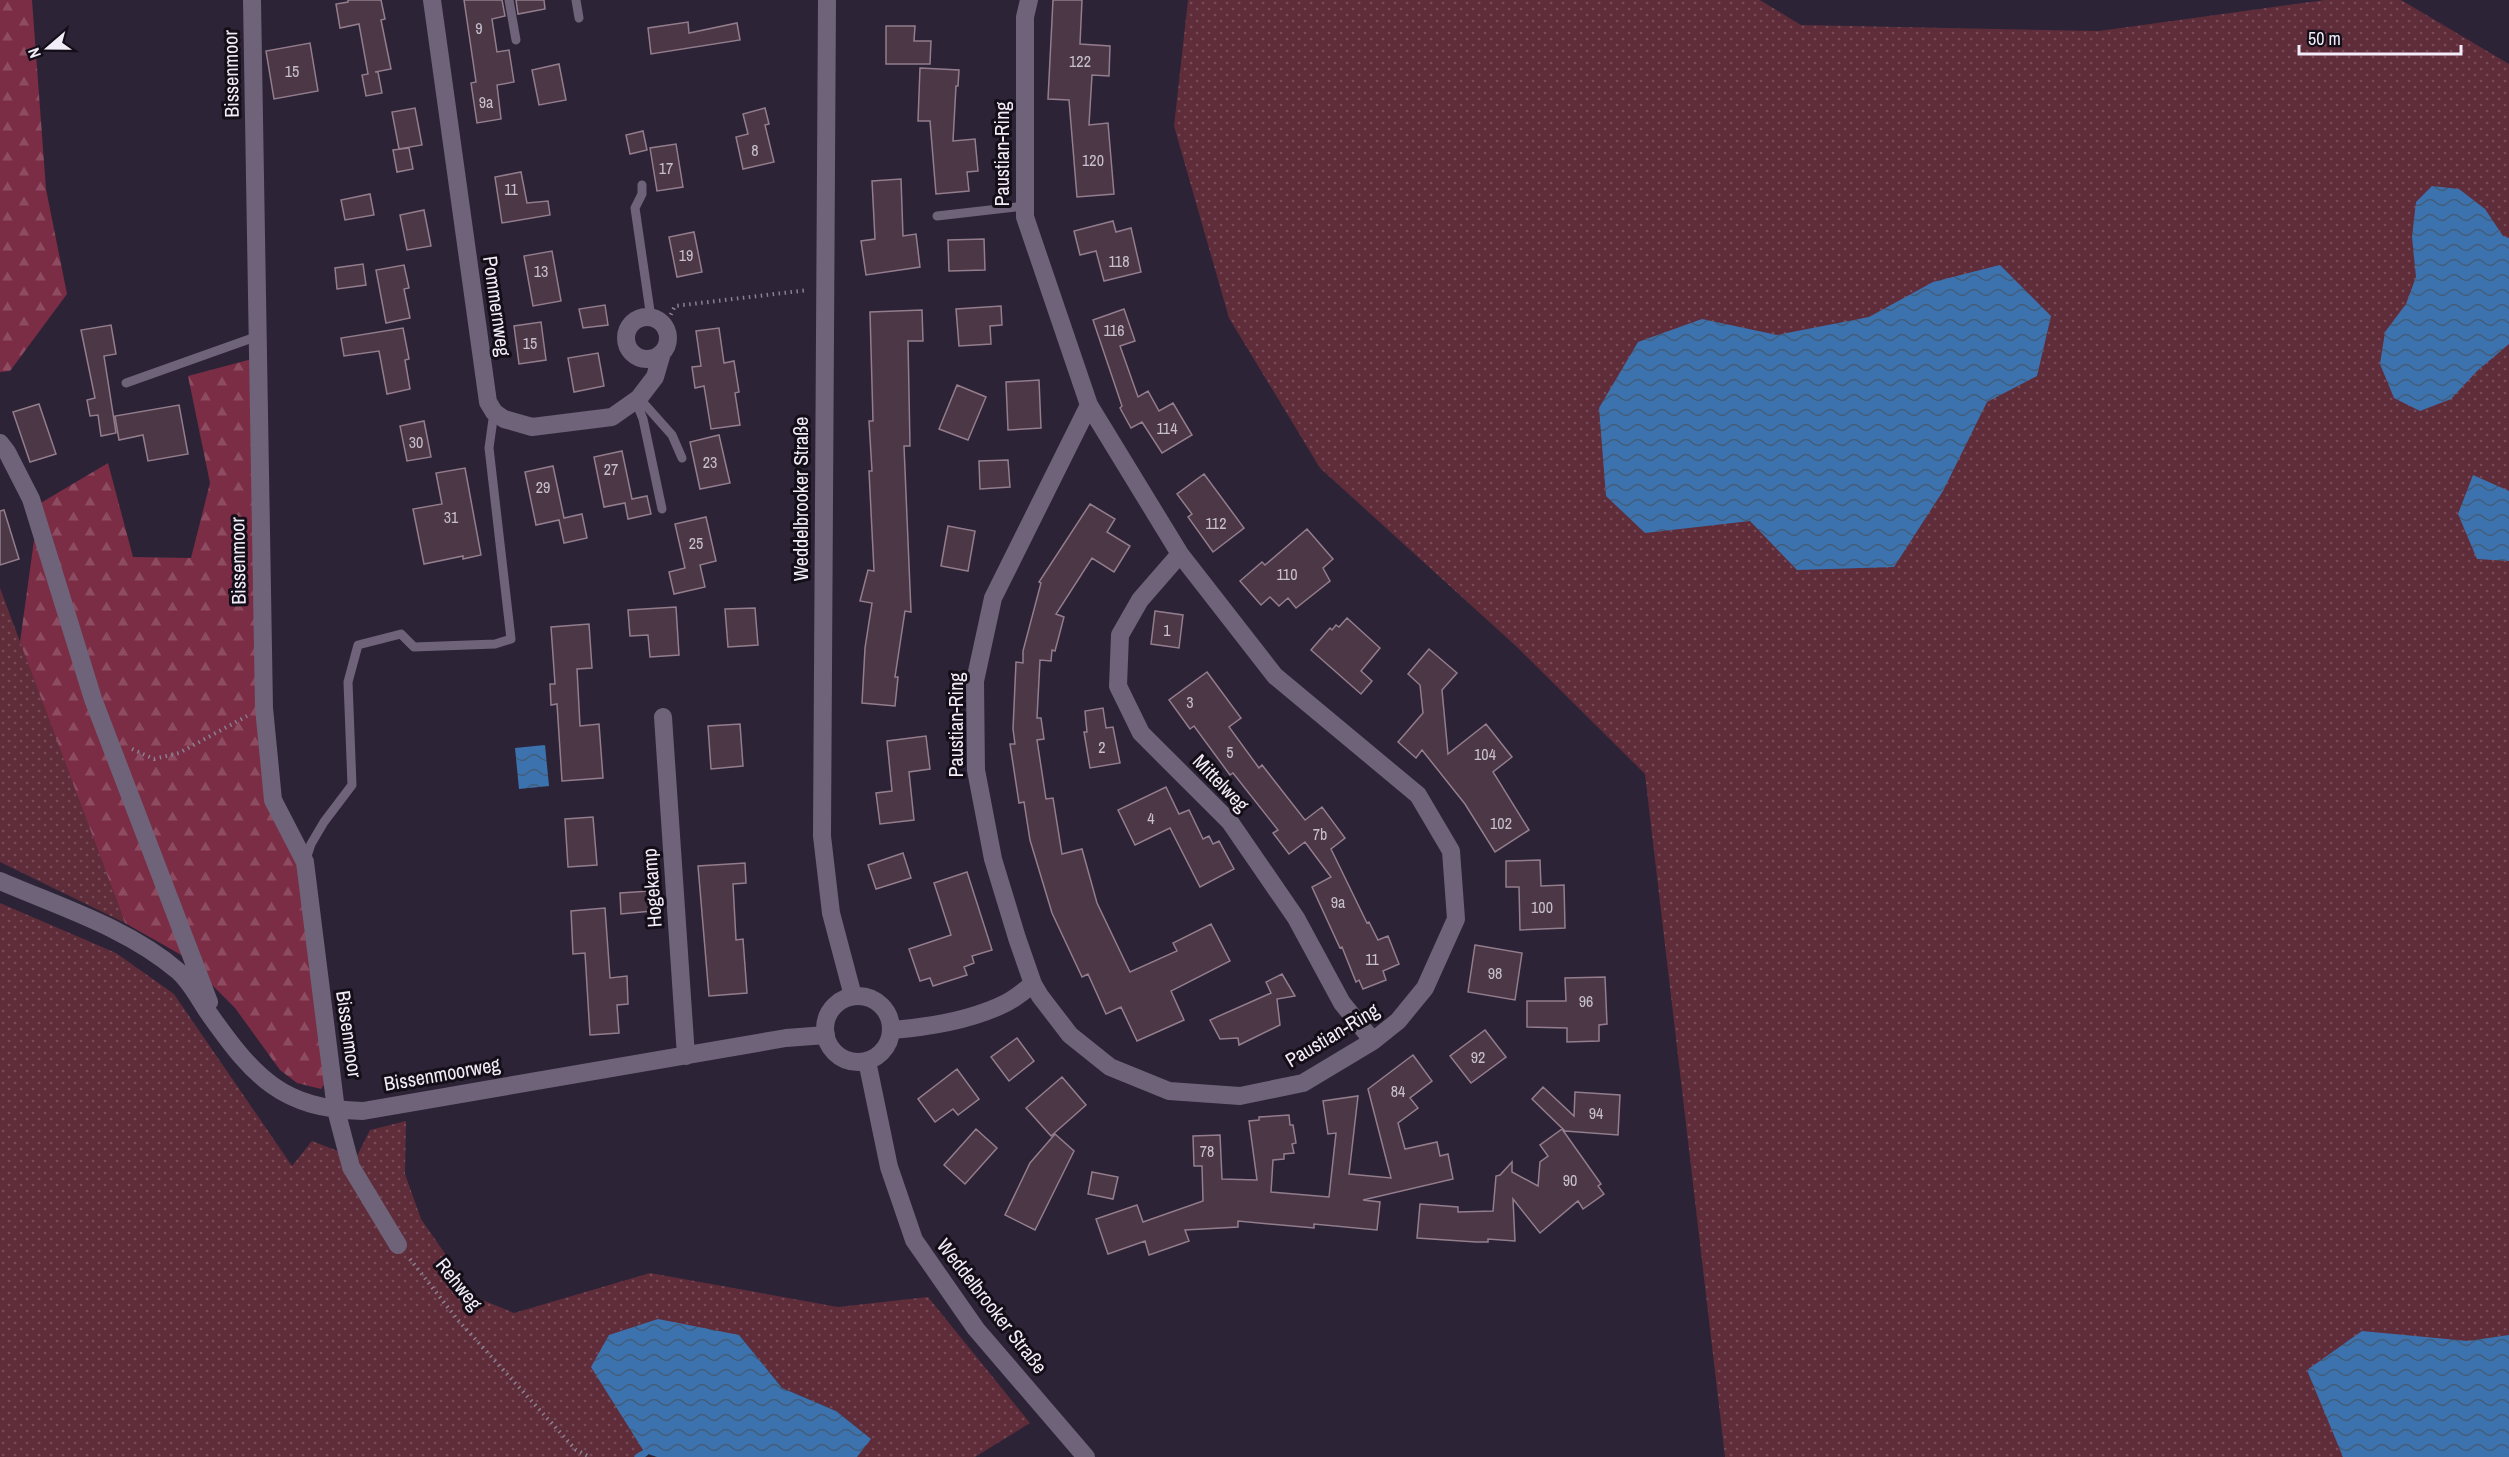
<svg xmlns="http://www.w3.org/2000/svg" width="2509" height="1457" font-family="'Archivo Narrow',sans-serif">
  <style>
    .grass { fill: url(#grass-dots) }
    .forest { fill: url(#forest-firs) }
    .water { fill: url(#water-waves) }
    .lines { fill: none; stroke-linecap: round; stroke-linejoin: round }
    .stream { stroke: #3c73ae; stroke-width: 7 }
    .building { fill: #4b3746; stroke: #937d8d; stroke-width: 1.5 }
    .path { stroke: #898292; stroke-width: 4; stroke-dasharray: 1.5 4.5; stroke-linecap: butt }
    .lane { stroke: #6e6379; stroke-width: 9 }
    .street { stroke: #6e6379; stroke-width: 18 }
    .secondary { stroke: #6e6379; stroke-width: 18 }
    .labels { text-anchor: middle; stroke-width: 6; stroke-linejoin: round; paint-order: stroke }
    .number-label { font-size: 16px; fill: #c8bfcc }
    .street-label { font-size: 20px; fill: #f2ecf8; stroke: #130e17 }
  </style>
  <defs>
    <pattern id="grass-dots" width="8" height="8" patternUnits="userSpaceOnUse" patternTransform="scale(1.5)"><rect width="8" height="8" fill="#5f2c3a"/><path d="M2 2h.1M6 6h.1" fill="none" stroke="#764b57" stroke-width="1.8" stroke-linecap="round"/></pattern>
    <pattern id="forest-firs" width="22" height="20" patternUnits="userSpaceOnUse" patternTransform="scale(1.5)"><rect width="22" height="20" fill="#7a2d45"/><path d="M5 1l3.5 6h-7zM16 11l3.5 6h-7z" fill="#8d4c61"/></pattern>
    <pattern id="water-waves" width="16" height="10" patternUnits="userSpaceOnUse" patternTransform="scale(1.5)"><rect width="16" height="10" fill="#3c73ae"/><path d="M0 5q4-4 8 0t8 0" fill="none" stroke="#425d7c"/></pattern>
  </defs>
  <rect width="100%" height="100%" fill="#2c2336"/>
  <path class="grass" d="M1188,0H1760L1801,25L2099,31L2325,0H2401L2509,64V1457H1725L1645,774L1517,647L1320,468L1229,318L1174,126Z
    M0,588L125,923L0,862Z
    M0,903L116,953L174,994L292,1166L312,1141L356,1158L370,1130L406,1121L405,1174L421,1219L475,1297L514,1313L650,1273L838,1307L928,1297L1030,1423L975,1457H857L870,1439L836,1411L782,1388L739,1335L645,1452L637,1457H0Z"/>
  <path class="forest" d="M0,0H32L46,189L67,294L10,371L0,372Z
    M252,359L269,802L300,861L327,1080L321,1089L297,1083L280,1070L235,1008L183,956L125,923L20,642L39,504L108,463L133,557L191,558L210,483L188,376Z"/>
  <path class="water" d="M2432,186L2459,189L2485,209L2503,236L2509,238V344L2477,371L2451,399L2420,411L2394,398L2380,364L2385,332L2406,304L2416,277L2412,237L2416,202Z
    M2000,265L2051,316L2037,376L1987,402L1943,491L1894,567L1797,570L1750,521L1645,533L1606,496L1599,408L1638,342L1702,319L1777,335L1869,317L1933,282Z
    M2473,475L2509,491V561L2477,559L2458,514Z
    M545,745L549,786L519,789L515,748Z
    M658,1319L739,1335L782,1388L836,1411L871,1439L857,1457H657L645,1453L591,1367L609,1335Z
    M2362,1331L2468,1341L2509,1335V1457H2343L2307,1370Z"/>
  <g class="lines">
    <path class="stream" d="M638,1457L645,1453"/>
  </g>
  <path class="building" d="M348,0H381L385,19L381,20L391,69L375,72H378L382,93L366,96L362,75L368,74L359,24L340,28L336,4L348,2Z
    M464,0H502L505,16L492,19L497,52L509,50L514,82L497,85L501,119L477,123L471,83L476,82Z
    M516,0H544L545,9L518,14Z
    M1053,0H1082L1080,44L1110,46L1109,76L1092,75L1089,125L1108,123L1114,194L1077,197L1069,100L1048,99Z
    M688,22L689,33L737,23L740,40L651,54L648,28Z
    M886,26H915L914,41H931L930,64H886Z
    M310,43L318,91L274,99L266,51Z
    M559,64L566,100L539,105L532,70Z
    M920,68L959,70L958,86H956L953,141L975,139L978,171L967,172L969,191L936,194L930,121H918Z
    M415,108L422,145L399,149L392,112Z
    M765,108L769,124L765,125L774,162L743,169L736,137L748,134L743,114Z
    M643,131L647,150L630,154L626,135Z
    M676,144L683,187L657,191L650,148Z
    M409,148L413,169L397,172L393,150Z
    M521,172L527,203L548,201L550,215L502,223L495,177Z
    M901,179L903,236L916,234L920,267L866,275L861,241L875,239L872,181Z
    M370,194L374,215L345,220L341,200Z
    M424,210L431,246L407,250L400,215Z
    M1113,221L1116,232L1131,228L1141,272L1104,281L1096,251L1080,255L1074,231Z
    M694,232L702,272L677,277L669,237Z
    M984,239L985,270L949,271L948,240Z
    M552,251L561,301L533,306L524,256Z
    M363,264L366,285L337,289L335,268Z
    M404,265L409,288L404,289L410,318L386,323L376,270Z
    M605,305L608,325L583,328L579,309Z
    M1001,306L1002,325L990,326L991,344L959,346L956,309Z
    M1124,309L1135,341L1120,346L1138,397L1148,391L1159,411L1173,403L1192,435L1162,453L1142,422L1131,428L1120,408L1122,406L1093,320Z
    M922,310L923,341H908L910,446H904L911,612L905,611L895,677H898L895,706L862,703L865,648L872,603L860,601L868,570L874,571L869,471H872L869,421H873L870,312Z
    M541,322L546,360L519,364L514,326Z
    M111,325L116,354L104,356L116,433L101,436L98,415L90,416L87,400L95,398L81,330Z
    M403,328L409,359L405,360L410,389L387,394L379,351L344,356L341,338Z
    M719,328L724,363L734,361L739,392L735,393L740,425L711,429L704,386L695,388L692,367L701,366L696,331Z
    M598,353L604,386L574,392L568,358Z
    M1039,380L1041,428L1008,430L1006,382Z
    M957,385L986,397L968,440L939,429Z
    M39,404L56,454L30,462L13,412Z
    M179,405L188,454L148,461L143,435L119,440L115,416Z
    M424,421L431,457L407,461L400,426Z
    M719,435L730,483L700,489L690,442Z
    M622,451L632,499L647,496L651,514L628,519L625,503L604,507L594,457Z
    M1008,460L1010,487L980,489L979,461Z
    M553,466L564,518L582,514L587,538L564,543L559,520L536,525L525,472Z
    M465,468L481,555L463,559V556L424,564L413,509L442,504L436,473Z
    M1204,474L1244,528L1213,552L1188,517L1192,514L1177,494Z
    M1090,504L1115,519L1107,532L1130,546L1114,572L1092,558L1056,614L1064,617L1055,651L1052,650L1051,661L1040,660L1037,718H1041L1044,739L1037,740L1046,799L1053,798L1062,854L1082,849L1097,903L1130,972L1177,951L1173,943L1211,924L1230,961L1171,991L1184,1020L1137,1041L1121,1007L1106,1014L1088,974L1082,977L1052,913L1030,840L1024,802L1019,803L1010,744H1015L1013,729L1016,662L1023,663V651L1041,583L1039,582Z
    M4,510L19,559L0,565V511Z
    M706,517L716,561L700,565L705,587L674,594L669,572L685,568L675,524Z
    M948,526L975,531L968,571L941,566Z
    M1307,529L1333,559L1323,568L1330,581L1296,608L1288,598L1279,606L1270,597L1261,605L1240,581L1262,562L1265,565Z
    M676,607L679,655L650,657L648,635L630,636L628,610Z
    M755,608L758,645L728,647L725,609Z
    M1155,611L1183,615L1179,648L1151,644Z
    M1347,618L1380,648L1361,671L1372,681L1361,694L1311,650L1330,628L1332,630L1336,625L1339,627Z
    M589,624L592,668L577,669L580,726L599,724L603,778L562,781L557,704L551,705L550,684H555L551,627Z
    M1429,649L1457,673L1442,690L1448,754L1486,724L1512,757L1493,772L1529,830L1495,852L1465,804L1422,750L1416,758L1398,742L1423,713L1420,685L1408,674Z
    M1207,672L1241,718L1229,727L1259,768L1262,765L1305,820L1322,807L1345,838L1331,849L1367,923L1369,922L1378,940L1388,936L1399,964L1383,971L1386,980L1363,989L1359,980L1356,982L1342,947L1340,948L1312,887L1331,877L1305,842L1289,854L1273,833L1278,830L1233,773L1230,775L1194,726L1190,729L1169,700Z
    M1103,708L1106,728L1113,727L1120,763L1090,768L1084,732H1087L1085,711Z
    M740,724L743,766L711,769L708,726Z
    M926,736L930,769L909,772L914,820L880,824L876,793L892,791L887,741Z
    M1166,787L1179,814L1189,810L1203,839L1209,836L1213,844L1219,841L1234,869L1200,887L1170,828L1135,845L1118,810Z
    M593,817L597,865L568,867L565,819Z
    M903,853L911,878L876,889L868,865Z
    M1540,860L1541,886L1564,885L1565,928L1520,930L1519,887H1506V861Z
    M745,863L746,883L733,884L736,940L743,939L747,993L709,996L698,866Z
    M967,872L992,950L972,956L974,963L964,967L967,975L933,986L930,978L920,981L909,949L951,935L934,883Z
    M650,891L652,911L621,914L620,893Z
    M605,908L610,978L627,976L628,1004L617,1005L619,1033L590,1035L585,953L573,954L571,911Z
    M1475,945L1522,953L1515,1000L1468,992Z
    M1282,974L1295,996L1277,999L1280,1025L1239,1045L1238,1038L1220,1039L1210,1020L1271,993L1266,982Z
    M1605,977L1607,1024L1599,1025V1041L1567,1042V1028L1527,1027V1001H1566L1565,978Z
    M1485,1030L1506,1057L1471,1083L1450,1056Z
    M1017,1038L1034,1061L1009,1081L991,1057Z
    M1413,1055L1432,1081L1410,1098L1418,1108L1398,1123L1405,1149L1437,1142L1440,1156L1448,1154L1453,1179L1363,1200L1380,1202L1377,1230L1314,1224V1228L1238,1221V1227L1185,1230L1189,1241L1149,1255L1145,1241L1108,1254L1096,1219L1137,1205L1143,1222L1203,1201L1202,1166H1194L1193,1136L1220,1135L1222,1179L1257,1180L1249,1121L1259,1120V1117L1289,1115L1290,1125H1293L1296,1143L1292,1144L1294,1153L1284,1154V1159L1273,1160L1271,1192L1329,1197L1336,1133L1328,1134L1323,1101L1358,1096L1349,1174L1391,1178L1368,1089Z
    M957,1069L979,1099L958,1115L953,1109L935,1122L918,1099Z
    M1062,1077L1086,1105L1051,1136L1026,1108Z
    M1543,1087L1574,1116L1575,1092L1620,1095L1618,1135L1565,1131L1532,1099Z
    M976,1129L997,1148L965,1184L944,1165Z
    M1562,1129L1601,1184L1598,1186L1604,1194L1583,1209L1578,1201L1540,1233L1513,1199L1515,1241L1488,1239V1242H1476L1417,1238L1420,1204L1458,1207V1212L1493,1211L1496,1176L1500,1175L1512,1162V1172L1538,1186L1540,1162L1548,1156L1540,1145Z
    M1055,1134L1074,1151L1035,1230L1005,1215L1030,1163Z
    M1092,1172L1118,1177L1113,1199L1088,1194Z"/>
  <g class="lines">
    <path class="path" d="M667,332L668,320L675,306L808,290
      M132,749L154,759L179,753L247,716
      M410,1259L457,1319L576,1450L590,1457"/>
    <path class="lane" d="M509,0L516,40
      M576,0L579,18
      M642,185V194L635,208L651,318
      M937,216L1025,206
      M126,383L258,336
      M639,398L672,435L682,458
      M636,402L643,419L662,509
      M305,862L311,844L324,822L352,785L348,682L358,645L401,634L414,647L495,644L511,639L489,448L494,412"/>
    <path class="street" d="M252,0L264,708L273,800L305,862L336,1110L351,1167L398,1245
      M432,0L488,402L494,412L504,419L532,427L612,417L639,398L655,377L662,353
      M1029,0L1025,17V217L1089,405L1180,554L1275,676L1418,795L1451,851L1456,919L1425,988L1398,1021L1373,1041L1303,1083L1240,1096L1169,1091L1110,1067L1070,1035L1040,996L1033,984L1017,938L993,859L976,770L975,681L993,598L1089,405
      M626 338a21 21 0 1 1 42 0a21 21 0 1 1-42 0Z
      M0,443L7,452L31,499L93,699L209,1002
      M1180,554L1140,600L1120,635L1118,686L1141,733L1230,822L1296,918L1342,1003L1373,1041
      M663,717L686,1056
      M0,881C60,907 128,928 178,971C191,982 200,1001 210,1015C254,1077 282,1109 363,1111L786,1038L826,1035
      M892,1030C929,1027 972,1020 1006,1003C1016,998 1025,990 1033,984"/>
    <path class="secondary" d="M827,0L822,836L831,913L853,996
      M825 1029a33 33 0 1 1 66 0a33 33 0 1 1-66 0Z
      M867,1061L889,1167L914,1240L976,1329L1086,1457"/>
  </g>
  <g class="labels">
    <g class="number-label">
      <text x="479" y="34">9</text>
      <text x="1080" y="67">122</text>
      <text x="292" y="77">15</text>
      <text x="486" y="108">9a</text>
      <text x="755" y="156">8</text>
      <text x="1093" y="166">120</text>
      <text x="666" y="174">17</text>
      <text x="511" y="195">11</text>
      <text x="686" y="261">19</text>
      <text x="1119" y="267">118</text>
      <text x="541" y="277">13</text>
      <text x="1114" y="336">116</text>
      <text x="530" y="349">15</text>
      <text x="1167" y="434">114</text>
      <text x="416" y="448">30</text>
      <text x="710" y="468">23</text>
      <text x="611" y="475">27</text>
      <text x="543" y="493">29</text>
      <text x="451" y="523">31</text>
      <text x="1216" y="529">112</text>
      <text x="696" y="549">25</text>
      <text x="1287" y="580">110</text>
      <text x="1167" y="636">1</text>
      <text x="1190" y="708">3</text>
      <text x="1102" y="753">2</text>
      <text x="1230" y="758">5</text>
      <text x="1485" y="760">104</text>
      <text x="1151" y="824">4</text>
      <text x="1501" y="829">102</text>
      <text x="1320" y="840">7b</text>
      <text x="1338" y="908">9a</text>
      <text x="1542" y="913">100</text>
      <text x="1372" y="965">11</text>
      <text x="1495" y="979">98</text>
      <text x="1586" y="1007">96</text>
      <text x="1478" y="1063">92</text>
      <text x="1398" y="1097">84</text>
      <text x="1596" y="1119">94</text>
      <text x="1207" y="1157">78</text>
      <text x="1570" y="1186">90</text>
    </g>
    <g class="street-label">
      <text transform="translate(231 74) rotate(-91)" y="7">Bissenmoor</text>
      <text transform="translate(1002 154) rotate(-90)" y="7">Paustian-Ring</text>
      <text transform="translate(497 306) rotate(82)" y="7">Pommernweg</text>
      <text transform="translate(801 499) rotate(-90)" y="7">Weddelbrooker Straße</text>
      <text transform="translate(238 561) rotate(-91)" y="7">Bissenmoor</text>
      <text transform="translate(956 725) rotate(-90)" y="7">Paustian-Ring</text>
      <text transform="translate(1221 783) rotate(46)" y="7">Mittelweg</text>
      <text transform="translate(652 888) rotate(-94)" y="7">Hogekamp</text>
      <text transform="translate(349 1034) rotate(82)" y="7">Bissenmoor</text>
      <text transform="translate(1332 1035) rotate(-31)" y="7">Paustian-Ring</text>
      <text transform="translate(442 1074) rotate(-10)" y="7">Bissenmoorweg</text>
      <text transform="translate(459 1284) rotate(51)" y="7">Rehweg</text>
      <text transform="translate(992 1306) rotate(52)" y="7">Weddelbrooker Straße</text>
    </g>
  </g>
  <g transform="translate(48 48) rotate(250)" stroke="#130e17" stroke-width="4.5" paint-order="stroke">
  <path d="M0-4.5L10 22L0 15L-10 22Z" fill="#f2ecf8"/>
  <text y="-9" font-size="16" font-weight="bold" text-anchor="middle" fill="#f2ecf8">N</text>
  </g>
  <path d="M2299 45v9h162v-9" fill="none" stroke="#f2ecf8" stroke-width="3"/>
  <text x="2308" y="45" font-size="18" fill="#f2ecf8" stroke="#130e17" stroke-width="4.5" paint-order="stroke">50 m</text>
</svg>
